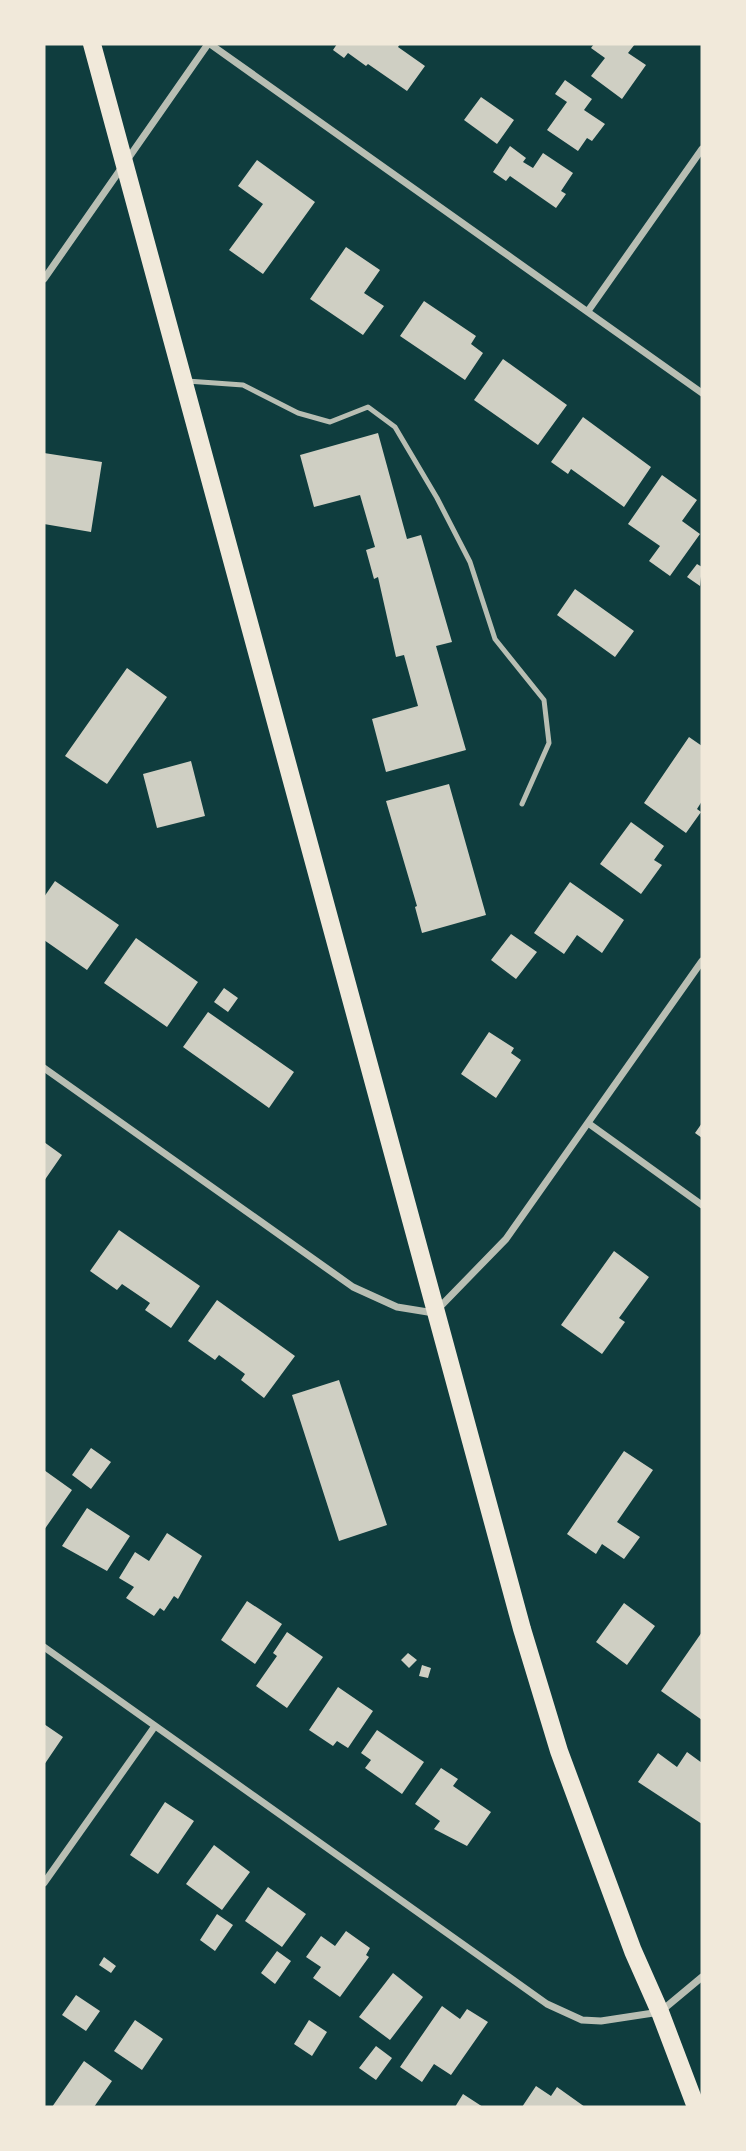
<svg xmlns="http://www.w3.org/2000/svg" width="746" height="2151" font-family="Literata,serif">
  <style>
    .building { fill: #cfcfc3 }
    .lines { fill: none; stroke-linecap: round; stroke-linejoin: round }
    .service { stroke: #b8beb3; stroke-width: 5 }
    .minor { stroke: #b8beb3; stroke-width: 7 }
    .primary { stroke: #f1e9da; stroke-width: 18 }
  </style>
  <rect width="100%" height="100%" fill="#0f3d3e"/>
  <path class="building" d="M337,44H400L398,47L425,66L407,91L368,64L366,66L348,53L344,58L333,50Z
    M594,44H635L628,53L646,65L622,99L591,76L605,58L591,48Z
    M565,80L592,99L584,110L605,124L592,141L587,138L578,151L547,130L567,102L555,94Z
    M481,97L514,120L497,144L464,120Z
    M510,146L526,158L523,162L533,168L543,153L573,173L561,191L566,194L556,208L510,176L506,181L493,172Z
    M257,160L315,202L263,274L229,250L263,204L238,186Z
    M346,247L380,270L364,293L384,306L363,335L310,299Z
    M424,301L476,336L471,344L483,353L465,380L400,336Z
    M503,359L567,405L538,445L474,400Z
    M583,417L651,467L624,507L571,469L568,474L551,462Z
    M378,433L407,539L421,535L452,642L436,646L466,750L386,772L372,719L418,706L404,655L396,657L378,577L374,579L366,550L375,547L360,495L314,507L300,455Z
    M44,453L102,462L91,532L44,524Z
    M662,475L697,500L682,521L700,534L670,576L649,561L660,546L628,524Z
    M697,564L702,567L700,586L687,577Z
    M575,589L634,631L615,657L557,615Z
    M127,668L167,697L107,784L65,756Z
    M689,737L702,746V801L697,809L701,812L686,833L644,803Z
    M191,761L205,816L157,828L143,774Z
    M449,784L486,915L422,933L415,907L417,906L386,801Z
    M631,822L664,846L654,860L662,865L641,894L600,864Z
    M55,881L119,925L87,970L44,940V897Z
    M570,882L624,920L602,953L577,935L564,954L534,933Z
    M511,934L537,952L516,979L491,960Z
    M136,938L198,982L167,1027L104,983Z
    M224,988L238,998L228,1012L214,1002Z
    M208,1012L294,1072L269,1108L183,1047Z
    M489,1032L514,1048L511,1053L521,1060L496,1098L461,1074Z
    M702,1123V1138L695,1133Z
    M44,1142L62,1155L44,1181Z
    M119,1230L200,1286L171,1328L145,1310L150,1303L122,1284L117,1290L90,1271Z
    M614,1251L649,1277L619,1318L625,1322L602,1354L561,1325Z
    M217,1300L295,1356L264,1398L241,1380L245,1374L219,1355L215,1360L188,1341Z
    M339,1380L387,1525L339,1541L292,1395Z
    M91,1448L111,1462L91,1489L72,1475Z
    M624,1451L653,1470L617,1522L640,1537L624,1559L602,1544L596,1554L567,1534Z
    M44,1470L72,1490L44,1530Z
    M87,1508L130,1536L107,1571L62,1546Z
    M167,1533L202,1556L178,1599L174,1596L164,1611L160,1608L154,1616L126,1598L134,1587L119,1578L135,1552L149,1561Z
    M247,1601L282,1624L255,1664L221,1640Z
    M624,1603L655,1626L627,1665L596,1642Z
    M287,1632L323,1657L287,1708L256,1686L277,1656L273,1653Z
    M702,1632V1720L661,1691Z
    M408,1653L417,1660L409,1668L401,1660Z
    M422,1665L431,1668L428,1678L419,1676Z
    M338,1687L373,1711L348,1748L337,1741L333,1746L309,1730Z
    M44,1724L63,1737L44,1765Z
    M377,1730L424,1762L402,1794L365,1768L371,1760L361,1753Z
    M687,1752L702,1763V1824L638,1782L658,1753L677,1767Z
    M441,1768L458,1779L453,1786L491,1812L467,1846L434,1829L440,1821L415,1804Z
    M165,1802L194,1821L158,1874L130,1855Z
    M214,1845L250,1872L222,1910L186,1884Z
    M268,1887L306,1914L282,1947L245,1921Z
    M217,1914L233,1925L215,1951L200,1940Z
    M346,1931L370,1948L366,1955L369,1957L340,1997L313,1978L321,1967L306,1957L321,1936L335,1946Z
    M277,1951L291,1961L275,1984L261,1973Z
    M104,1957L116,1966L111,1973L99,1965Z
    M393,1973L423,1997L390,2040L359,2017Z
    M76,1995L100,2011L86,2031L62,2015Z
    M442,2006L460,2019L467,2009L488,2022L451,2075L434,2064L422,2082L400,2067Z
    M135,2020L163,2039L142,2070L114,2051Z
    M309,2020L327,2032L312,2056L294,2044Z
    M376,2046L392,2058L376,2080L359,2068Z
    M84,2061L112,2081L94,2107H52Z
    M536,2086L551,2096L557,2087L585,2107H522Z
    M463,2094L483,2107H455Z"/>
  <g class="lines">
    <path class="service" d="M187,381L243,385L298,413L330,422L368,407L395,427L437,498L470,562L495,639L544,700L549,743L522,804"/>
    <path class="minor" d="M210,44L702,393
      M44,279L208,44
      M588,311L702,149
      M44,1068L353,1287L397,1307L434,1313L506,1239L702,961
      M588,1123L702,1205
      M44,1647L547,2004L582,2020L601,2021L660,2012L702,1977
      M44,1883L155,1726"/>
    <path class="primary" d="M92,44L522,1629L559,1751L633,1951L660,2012L696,2107"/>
  </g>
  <rect width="746" height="2151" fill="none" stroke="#f1e9da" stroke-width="91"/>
</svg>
